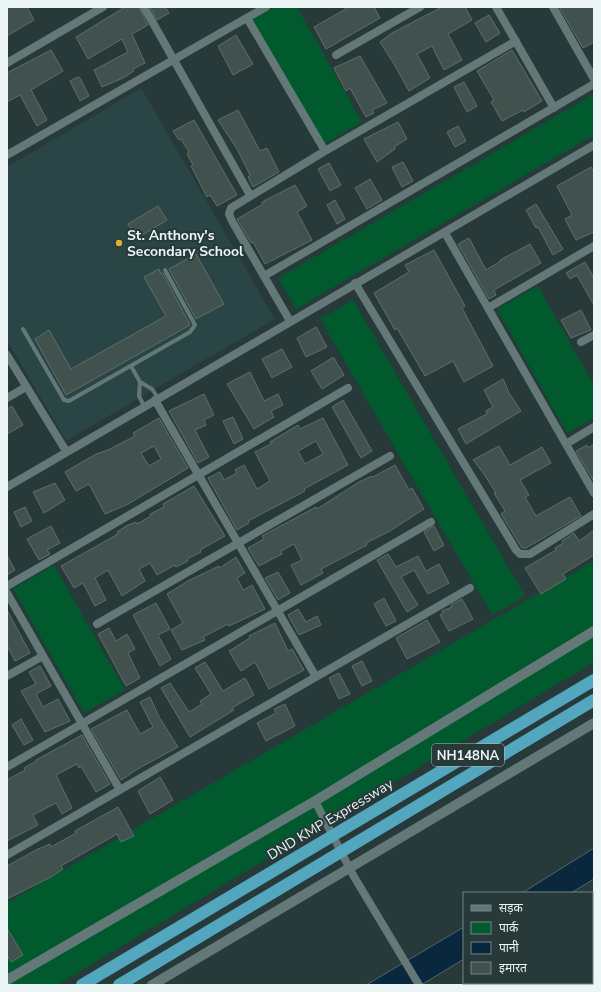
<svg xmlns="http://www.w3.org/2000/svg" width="601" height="992" font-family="'Nunito Sans','Noto Sans Devanagari',sans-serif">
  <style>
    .built { fill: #2a4545 }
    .green { fill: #005a2e }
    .water { fill: #0a283d; stroke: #4e6674 }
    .building { fill: #41524e; stroke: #5e6f6a; fill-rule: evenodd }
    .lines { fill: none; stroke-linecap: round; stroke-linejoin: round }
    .service { stroke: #647878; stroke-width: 4 }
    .minor { stroke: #647878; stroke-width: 8 }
    .tertiary { stroke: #647878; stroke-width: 10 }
    .trunk { stroke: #52a6be; stroke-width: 12 }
    .poi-dot { fill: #deb133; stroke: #273939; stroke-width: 1.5 }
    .labels { text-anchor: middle; stroke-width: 4; stroke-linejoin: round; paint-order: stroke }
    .shield { fill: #273939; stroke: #b0bdbd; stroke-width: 1 }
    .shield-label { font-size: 13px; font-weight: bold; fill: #ebf5f6 }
    .poi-label { font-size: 14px; font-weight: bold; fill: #ebf5f6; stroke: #273939; text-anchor: start }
    .street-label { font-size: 14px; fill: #ebf5f6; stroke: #273939 }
  </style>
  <rect width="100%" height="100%" fill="#273939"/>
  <path class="built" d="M141,88L275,319L66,441L7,340V167Z"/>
  <path class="green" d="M275,7H297L362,122L321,146L250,21Z
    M594,94V135L296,309L278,278Z
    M538,286L594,385V418L567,433L497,309Z
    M353,300L525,596L492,615L320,319Z
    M594,561V662L57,985H7V903Z
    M54,565L125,690L84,713L13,589Z"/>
  <path class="water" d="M594,848V879L571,893H522Z
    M464,927V959L421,985H366Z
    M594,935V985H511L514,983H592V936Z"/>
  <path class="building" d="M10,7H27L34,20L7,36V9Z
    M125,7H139L148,25L132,34L145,63L133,69L134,71L123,78L102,87L94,70L128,52L122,39L88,59L76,37Z
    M150,7H165L169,13L157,20Z
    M349,7H374L380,18L326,49L314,27Z
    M442,7H465L472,20L448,34L462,60L444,70L432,46L417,54L430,78L409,91L394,64L380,42L392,33Z
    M559,7H594V42L583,48Z
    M489,15L500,33L486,42L475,23Z
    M236,35L253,64L233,75L218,46Z
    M51,50L63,71L31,90L47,120L37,126L20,95L7,102V73Z
    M512,50L542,101L524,112L523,110L502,121L491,102L494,100L477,71Z
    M360,56L387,103L372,110L374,113L366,117L350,88L346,91L334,68Z
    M78,77L80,78L89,96L80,101L70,81Z
    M464,82L477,106L467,112L454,87Z
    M238,110L260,151L267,148L279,172L253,187L248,177L250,175L237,149L218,120Z
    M194,120L237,195L217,206L210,195L207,197L191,166L193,165L187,154L189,152L181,139L179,140L173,131Z
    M398,122L407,139L394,147L395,149L377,162L364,139Z
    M458,126L466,141L455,147L447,132Z
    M403,162L413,181L402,187L392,167Z
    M329,163L341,185L330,191L318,169Z
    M591,167L594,173V232L576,240L565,219L572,215L557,186Z
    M370,179L382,200L367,209L355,188Z
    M295,185L307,206L297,212L312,240L265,264L253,242L251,243L237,219L263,204L262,202Z
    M335,200L345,219L337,224L327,205Z
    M536,204L563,249L553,255L538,227L536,228L526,210Z
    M158,206L167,220L137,238L128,224Z
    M469,238L486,270L501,261L500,260L530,244L541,263L494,290L496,295L489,299L458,244Z
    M434,250L465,306L462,308L493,366L464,382L453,361L425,376L397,328L395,330L374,293L409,272L405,265Z
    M196,254L224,304L196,319L169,269Z
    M585,262L594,278V305L577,275L570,279L566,273Z
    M159,269L161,274L163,273L190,325L66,395L35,339L49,330L71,369L166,316L144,277Z
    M581,310L591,330L571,338L561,320Z
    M316,327L327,347L306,357L297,338Z
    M282,349L292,367L272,378L262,359Z
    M332,358H334L344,375L322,389L311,371Z
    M250,372L264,401L278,394L283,405L271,411L274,417L254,429L227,384Z
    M503,379L509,393L521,411L466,444L458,429L487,414L486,411L493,407L484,390Z
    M204,394L214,415L204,420L206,425L195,430L209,457L198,463L169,411Z
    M343,400L372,451L361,458L332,407Z
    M12,406L23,425L7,434V409Z
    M233,417L243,439L234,444L223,421Z
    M159,418L188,468L128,504L105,514L89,484L76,491L65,472L96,454L108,450L135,436L133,433ZM154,446L161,459L149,466L141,453Z
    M323,418L348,465L304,489L305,491L248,521L249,523L237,530L208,478L220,472L224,480L237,473L235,470L244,465L257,489L270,481L255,452L271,444L270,442L298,425L300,429ZM316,441L323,454L305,464L298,451Z
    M594,444V482L576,451L587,445L588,448Z
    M499,446L510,465L542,447L551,463L520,480L529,495L525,497L536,516L570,497L581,516L526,548H522L501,514L505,511L494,493H496L484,474L473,460Z
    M395,465L409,490L412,488L424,509L390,531L366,543L367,545L321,569L323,573L301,585L291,565L302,560L294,544L281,551L282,554L259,566L248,548L264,539L262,536L316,507L317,509L359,482L372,476L373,477Z
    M55,483L65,500L44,513L33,492Z
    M194,486L225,536L200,550L201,552L187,559L188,561L176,567L175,565L157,575L150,563L139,569L145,581L122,596L108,570L95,578L106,600L95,606L83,583L74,588L61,566L118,534L117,532L128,525L136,522L137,524L151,516L150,514L164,507L163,504Z
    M25,507L32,521L21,527L14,512Z
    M51,526L60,543L47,550L50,554L39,560L27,539Z
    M434,526L444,545L434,551L424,532Z
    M594,530V555L563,574L566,579L541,594L525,568L556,550L555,548L563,543L562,541L574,533L579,541Z
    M388,554L396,567L418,556L426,571L439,564L449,583L428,594L414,570L401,577L418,605L407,612L377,560Z
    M7,555L15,570L7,575Z
    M236,557L245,573L237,578L243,590L252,585L265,609L229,626L228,624L203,637L205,640L182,650L171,630L183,623L167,594L188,581L219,566L220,568Z
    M278,572L290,593L278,600L265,578Z
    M384,598L396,621L386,626L374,604Z
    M462,599L473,619L449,631L440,615L443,613L442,611L452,607L451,605Z
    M156,603L170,629L158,635L171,659L160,666L133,615Z
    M298,609L306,622L317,616L321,625L299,635L288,615Z
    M7,610L30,653L15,661L7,645Z
    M427,620L440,642L407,659L396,638Z
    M275,623L288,651L292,649L304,670L269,689L255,662L241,671L229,651L250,638L249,636Z
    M109,628L116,641L127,634L135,649L128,653L140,678L126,686L98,634Z
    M362,661L372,681L362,686L352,666Z
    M205,662L223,691L245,678L254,695L232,708L234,710L190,737L161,688L170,683L189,712L202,704L200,701L211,694L195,668Z
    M40,666L51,686L36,694L43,707L58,699L70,721L45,732L21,691L36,684L29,672Z
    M339,673L350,694L339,699L329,678Z
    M150,697L159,717L178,747L141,767L121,780L91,729L127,710L140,734L153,727L140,702Z
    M285,704L295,726L266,741L257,723L276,713L274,709Z
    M21,719L33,740L24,745L12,725Z
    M82,735L110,784L96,792L81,766L79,768L77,764L56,775L72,808L62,814L56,803L33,815L38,825L7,841V780L25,770L24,768L36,761V760Z
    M160,777L173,800L150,814L138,791Z
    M118,807L134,836L121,842L117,834L61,866L63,869L51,877L7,899V866L36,850L50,844L51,847L76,833L75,831Z
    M7,928L23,955L11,962L7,955Z"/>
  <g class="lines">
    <path class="service" d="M23,329L64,400L69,401L190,332L195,325L165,270
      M131,366L140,382L152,389L158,398
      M140,382L139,396L144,406"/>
    <path class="minor" d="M144,7L250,195
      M496,7L554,108
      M553,7L594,79
      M247,18L325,151
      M336,55L420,7
      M7,63L103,7
      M7,155L266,7
      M445,233L594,493
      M264,276L594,84
      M355,283L516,550L520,554H530L594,514
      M488,308L594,246
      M290,321L232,221L229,214L231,208L325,151L516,41
      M581,342L594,335
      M7,355L66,451
      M7,398L26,387
      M155,400L316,677
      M566,444L594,427
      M7,487L594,145
      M7,586L348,388
      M7,593L120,790
      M97,624L390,456
      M7,676L43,656
      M7,767L431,522
      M315,801L353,875L419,985
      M7,855L470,588"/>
    <path class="tertiary" d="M7,980L315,801L594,631
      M152,985L594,723"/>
    <path class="trunk" d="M82,985L594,680
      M119,985L594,700"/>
  </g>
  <circle class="poi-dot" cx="119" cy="243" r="4"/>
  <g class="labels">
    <rect class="shield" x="432" y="744" width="72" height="22" rx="3"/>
    <g class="shield-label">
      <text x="468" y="760">NH148NA</text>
    </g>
    <g class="poi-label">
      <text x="127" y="240">St. Anthony's<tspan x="127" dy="16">Secondary School</tspan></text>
    </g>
    <g class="street-label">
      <text transform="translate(330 819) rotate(-31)" y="5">DND KMP Expressway</text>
    </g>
  </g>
  <rect width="601" height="992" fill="none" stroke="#ebf5f6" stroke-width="16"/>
  <rect x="463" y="892" width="130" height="92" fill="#273939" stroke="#758485"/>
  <rect x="471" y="905" width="20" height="6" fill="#647878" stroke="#758485"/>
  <text x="499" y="912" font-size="12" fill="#ebf5f6">सड़क</text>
  <rect x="471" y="922" width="20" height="12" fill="#005a2e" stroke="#758485"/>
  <text x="499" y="932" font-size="12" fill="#ebf5f6">पार्क</text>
  <rect x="471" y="942" width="20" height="12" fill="#0a283d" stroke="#758485"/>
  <text x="499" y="952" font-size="12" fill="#ebf5f6">पानी</text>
  <rect x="471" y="962" width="20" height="12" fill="#41524e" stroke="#758485"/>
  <text x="499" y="972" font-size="12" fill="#ebf5f6">इमारत</text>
</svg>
